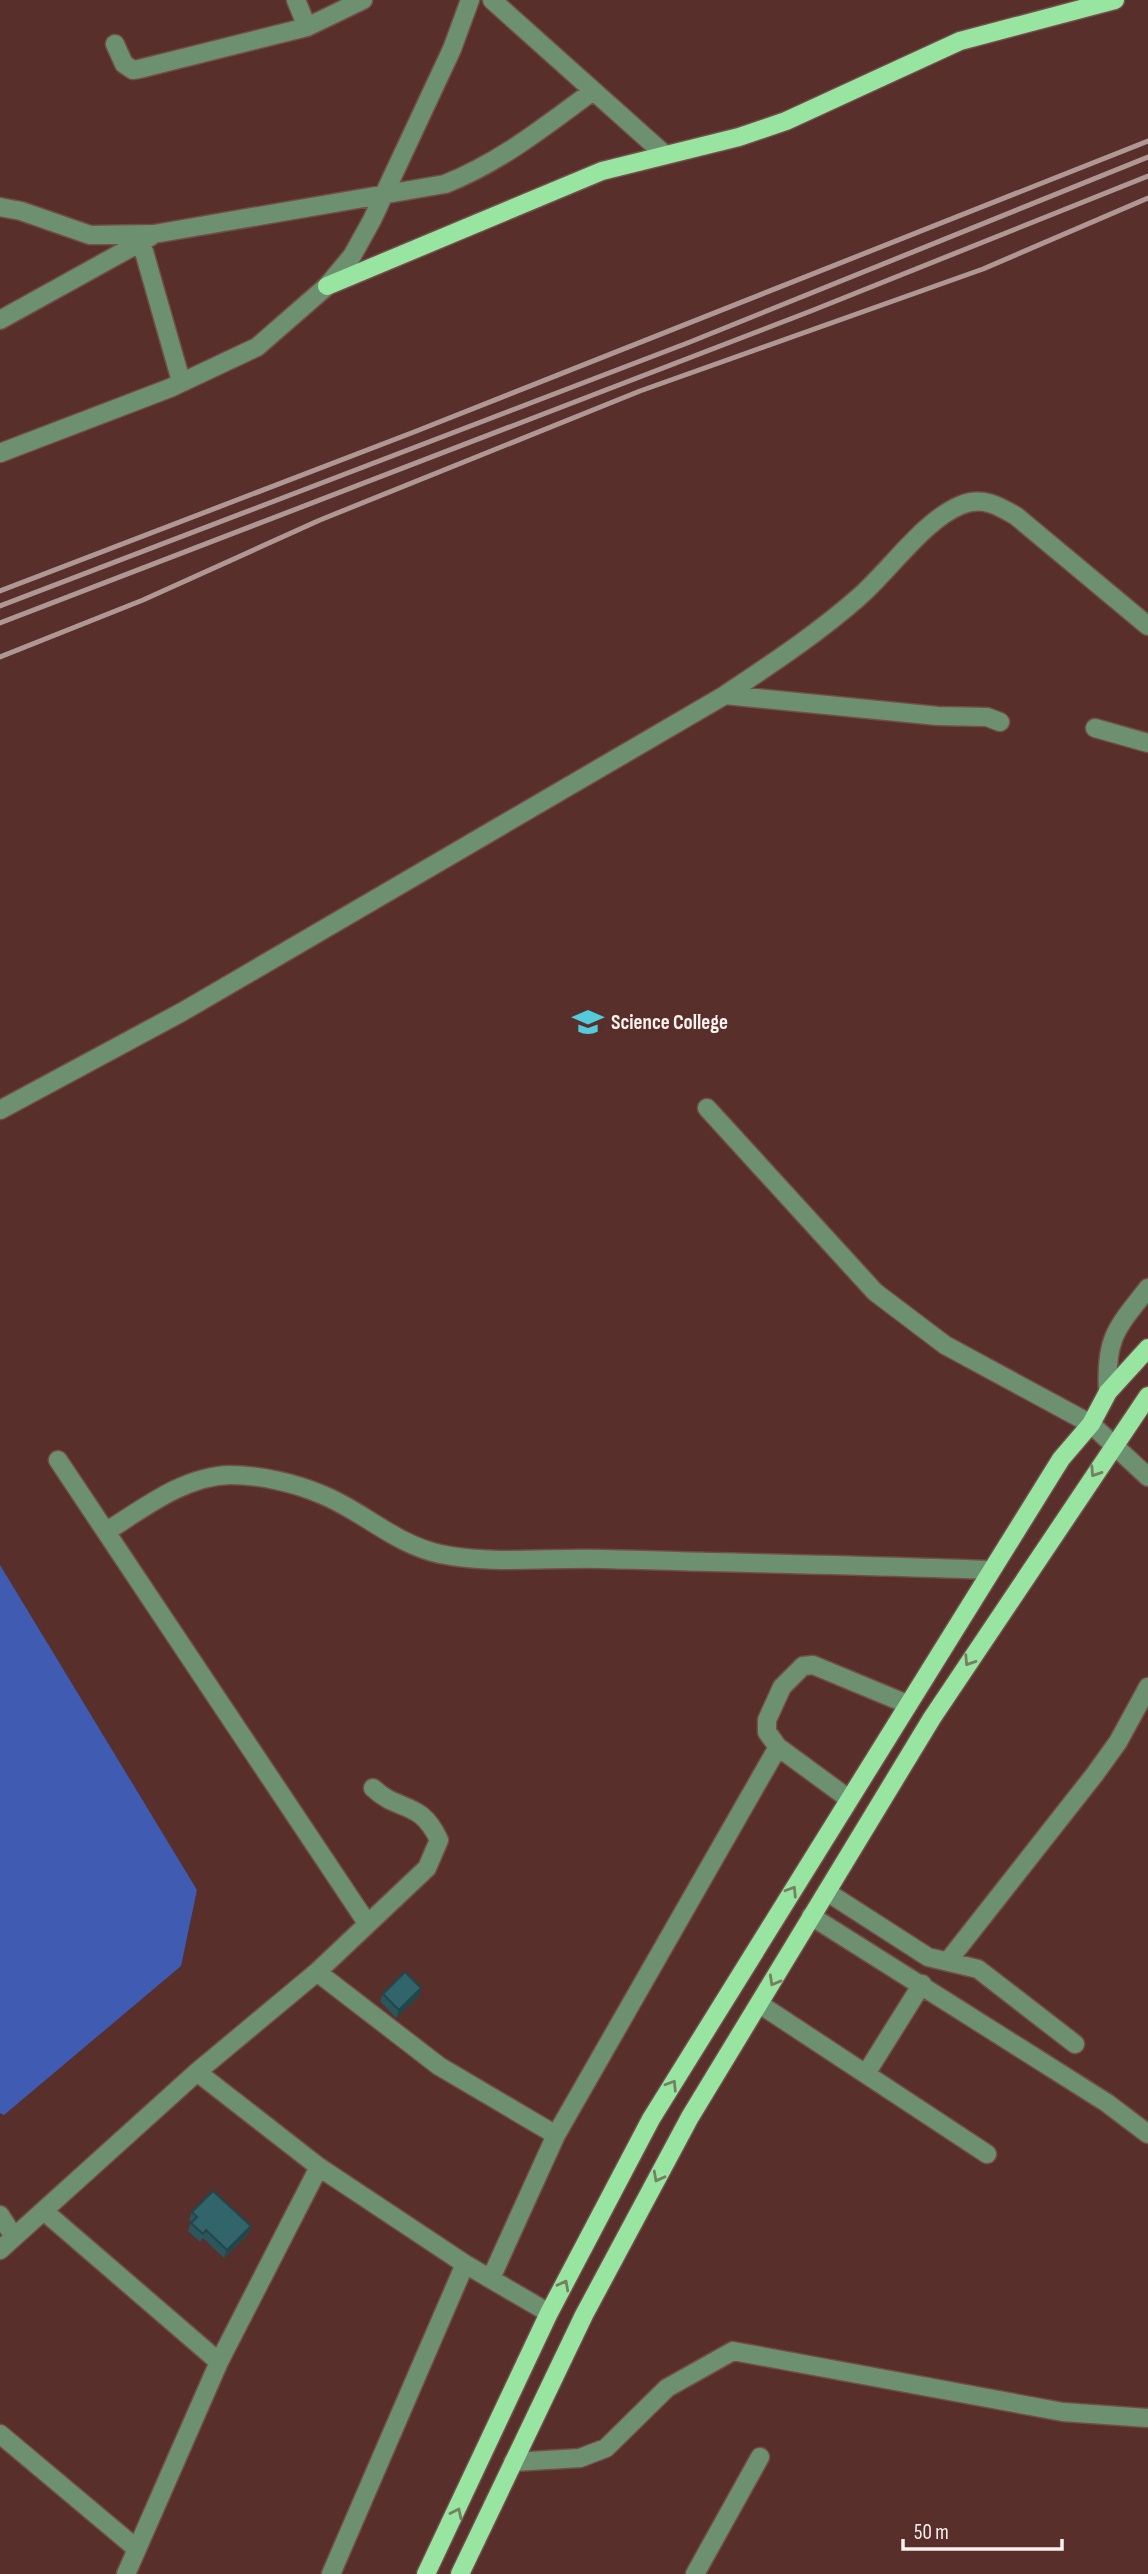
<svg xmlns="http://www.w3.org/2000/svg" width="1148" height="2574" font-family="'Sofia Sans Condensed',sans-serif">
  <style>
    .water { fill: #3f5bb2 }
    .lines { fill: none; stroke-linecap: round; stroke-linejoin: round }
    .minor-casing { stroke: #724e4a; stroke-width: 21 }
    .major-casing { stroke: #724e4a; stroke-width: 21 }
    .minor { stroke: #6d9170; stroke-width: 18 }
    .major { stroke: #98e4a1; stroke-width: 18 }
    .rail { stroke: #af9794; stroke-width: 5 }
    .wall { fill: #2a565c }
    .shaded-wall { fill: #22464b }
    .building { fill: #31646b; stroke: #22464b; stroke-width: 2 }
    .oneway { stroke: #758060 }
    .labels { text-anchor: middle; stroke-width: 5; stroke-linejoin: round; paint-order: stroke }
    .poi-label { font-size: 21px; font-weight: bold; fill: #fbf1ef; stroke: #582f2b; text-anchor: start }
  </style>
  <rect width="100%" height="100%" fill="#582f2b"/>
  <path class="water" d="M0,1565L197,1890L181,1966L4,2115L0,2113Z"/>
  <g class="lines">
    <g class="minor-casing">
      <path id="minor" d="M296,0L307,27
        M492,0L663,153
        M115,44L124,64L133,70L139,69L307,27L363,0
        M0,207L21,211L90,235L154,234L445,184C501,162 545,126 593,91
        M141,241L181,381
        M0,320L150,237
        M0,453L170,388L257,347L327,286L352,256L372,220L452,49L470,0
        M725,695L938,716L987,717L1000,722
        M1095,728L1148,743
        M707,1108L875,1292L945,1345L1091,1424L1148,1477
        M0,1110L182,1012L725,695C771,664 817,634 859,597C890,570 924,520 961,505C982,496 999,506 1016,516L1148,626
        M1108,1392C1105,1338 1116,1329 1148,1288
        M58,1460L367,1923
        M107,1531C144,1508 184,1476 230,1475C260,1475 295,1483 323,1495C364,1512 395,1544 440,1554C494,1565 549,1557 604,1559C732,1563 861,1565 990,1570
        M849,1799L778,1747L767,1732V1720L782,1687L803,1666L813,1665L907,1704
        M827,1892L928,1957L978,1969L1075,2044
        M811,1916L1107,2103L1148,2134
        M948,1961L1095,1774L1118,1742L1148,1687
        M317,1972L439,2066L556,2135
        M761,2005L987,2154
        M197,2072L319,2167L465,2264
        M867,2072L922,1984
        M45,2212L219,2362
        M0,2215L14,2237
        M0,2250L197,2072L317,1972L427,1868L439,1840C420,1799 399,1813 373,1788
        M491,2278L556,2135L778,1747
        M0,2434L137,2549
        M513,2462L580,2458L606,2448L667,2388L733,2351L1063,2412L1148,2418
        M126,2574L219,2362L319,2167
        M331,2574L465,2264L549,2313
        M695,2574L760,2457"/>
    </g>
    <g class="major-casing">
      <path id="major" d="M327,286L602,171L739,137L786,121L960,41L1115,0
        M426,2574L549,2313L651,2119L1061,1459L1091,1424L1108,1392L1148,1348
        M460,2574L584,2315L690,2117L932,1718L1148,1396"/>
    </g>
    <use href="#minor" class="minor"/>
    <use href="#major" class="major"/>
    <path class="rail" d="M0,591L414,432L1148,141
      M0,606L690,342L1148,157
      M0,623L811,311L1148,176
      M0,657L143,600L320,520L640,391L983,269L1148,198"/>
  </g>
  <path class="wall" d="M383,1994L419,1996L396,2018L380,2001Z
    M192,2212L251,2226L248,2234L224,2258L203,2238L200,2242L188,2231L191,2222L189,2220Z"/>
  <path class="shaded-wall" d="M421,1988L419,1996L396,2018L399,2010Z
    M251,2226L248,2234L224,2258L227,2250Z"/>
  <path class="building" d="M405,1972L421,1988L399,2010L383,1994Z
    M213,2191L251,2226L227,2250L206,2230L203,2234L191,2223L197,2217L192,2212Z"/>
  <defs><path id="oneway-chevron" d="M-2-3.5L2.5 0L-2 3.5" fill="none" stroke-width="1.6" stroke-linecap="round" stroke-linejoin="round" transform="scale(1.75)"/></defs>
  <g class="oneway">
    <use href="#oneway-chevron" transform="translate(1095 1472) rotate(123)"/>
    <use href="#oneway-chevron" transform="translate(969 1661) rotate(123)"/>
    <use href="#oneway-chevron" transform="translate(792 1891) rotate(-58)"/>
    <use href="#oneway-chevron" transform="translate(774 1981) rotate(119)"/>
    <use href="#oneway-chevron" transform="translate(672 2085) rotate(-58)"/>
    <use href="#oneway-chevron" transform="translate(658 2177) rotate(118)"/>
    <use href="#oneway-chevron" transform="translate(564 2285) rotate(-62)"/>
    <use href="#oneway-chevron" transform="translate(457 2513) rotate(-64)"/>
  </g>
  <defs>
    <g id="university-bare" transform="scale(2.415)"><path d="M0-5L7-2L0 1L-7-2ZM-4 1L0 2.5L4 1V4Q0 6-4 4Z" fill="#53cbda" stroke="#582f2b" stroke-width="2.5" paint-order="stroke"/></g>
  </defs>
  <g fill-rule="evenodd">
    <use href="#university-bare" x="588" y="1022"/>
  </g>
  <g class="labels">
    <g class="poi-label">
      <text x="611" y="1029">Science College</text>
    </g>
  </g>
  <path d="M903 2539v10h159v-10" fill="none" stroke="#fbf1ef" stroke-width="3.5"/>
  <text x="914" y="2539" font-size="21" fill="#fbf1ef" stroke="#582f2b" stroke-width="5" paint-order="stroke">50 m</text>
</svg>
